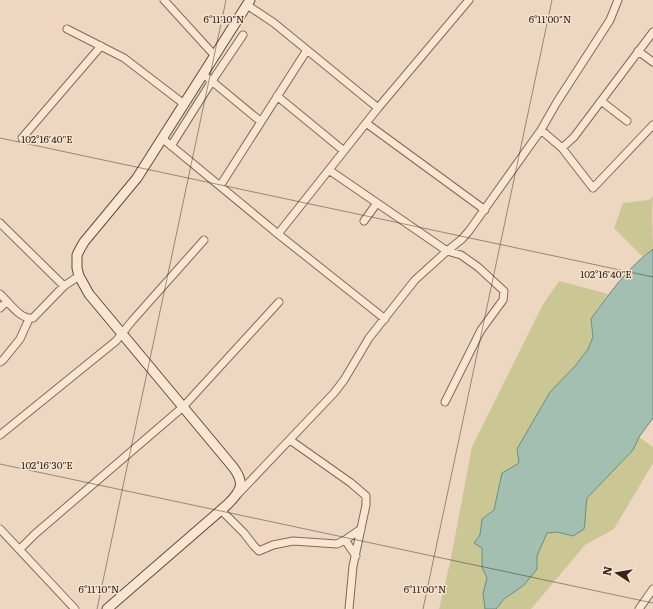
<svg xmlns="http://www.w3.org/2000/svg" width="653" height="609" font-family="Literata,serif">
  <style>
    .green { fill: #cbc794 }
    .water { fill: #a3bfb2; stroke: #6a8d7e }
    .lines { fill: none; stroke-linecap: round; stroke-linejoin: round }
    .street-casing { stroke: #866858; stroke-width: 9 }
    .secondary-casing { stroke: #684a3c; stroke-width: 11 }
    .street { stroke: #f8e6d3; stroke-width: 7 }
    .secondary { stroke: #f8e6d3; stroke-width: 9 }
    .ticks { fill: none; stroke: #36241d; stroke-width: 1; stroke-opacity: 0.45 }
    .ticks-label { font-size: 10px; text-anchor: middle; fill: #36241d; stroke: #f5e3cf; stroke-width: 3; stroke-linejoin: round; paint-order: stroke }
  </style>
  <rect width="100%" height="100%" fill="#edd7c0"/>
  <path class="green" d="M653,196L652,211L653,249L642,256L614,228L623,203L649,200Z
    M559,281L608,294L591,319L593,337L588,349L576,365L550,392L518,449L519,463L502,473L494,510L482,519L480,535L482,548V567L487,578L483,594L485,609H439L450,563L472,447L542,306Z
    M639,437L653,447V463L614,529L585,545L531,609H496L504,599L524,585L537,569V556L547,533L557,532L573,536L586,518L585,507L587,498L633,450Z"/>
  <path class="water" d="M653,249V418L639,437L633,450L587,498C585,509 586,518 584,529L573,536L557,532L547,533L537,556V569L524,585L504,599L496,609H485L483,594L487,578L482,567V548L474,543L480,535L482,519L494,510L502,473L519,463L517,449L550,392L576,365L588,349L593,337L591,319C609,294 628,267 653,249Z"/>
  <g class="lines">
    <g class="street-casing">
      <path id="street" d="M164,0L215,56
        M247,5L274,23L378,108
        M67,29L124,58L184,104
        M638,51L653,62
        M208,78L260,121
        M277,96L344,151
        M601,101L627,121
        M366,123L485,210
        M541,130L562,148L593,188L653,125
        M22,138L101,46
        M163,139L278,234L385,319
        M171,146L212,81L243,35
        M562,148L574,137L653,32
        M329,170L447,251L461,255L478,267L504,291L503,300L481,330L445,402
        M220,186L307,50
        M364,221L377,203
        M0,223L64,286
        M278,234L378,108L469,0
        M0,294C9,302 20,320 33,318L64,286L79,276
        M0,308L7,301
        M0,362L3,360L20,339L29,319
        M0,435L116,341L132,321L204,240
        M290,440L351,483L366,496V505L353,566L349,609
        M238,494L334,393L344,380L369,338L415,280L447,251L462,239L469,231L541,130L557,102L610,20L618,0
        M221,510L244,533L254,546L259,551L273,545L293,541L337,544L345,540L361,529
        M0,529L75,609
        M345,540L356,556
        M20,549L35,534L183,407L279,302
        M639,609L653,589"/>
    </g>
    <g class="secondary-casing">
      <path id="secondary" d="M107,609L228,504C242,490 245,483 233,467L89,294L79,276L77,268V255L80,249L84,242L137,178L250,0"/>
    </g>
    <use href="#street" class="street"/>
    <use href="#secondary" class="secondary"/>
  </g>
  <path class="ticks" d="M0,138L653,277M0,464L653,603M97,609L226,0M423,609L552,0"/>
  <g class="ticks-label">
    <text x="224" y="23">6°11'10"N</text>
    <text x="550" y="23">6°11'00"N</text>
    <text x="47" y="143">102°16'40"E</text>
    <text x="606" y="278">102°16'40"E</text>
    <text x="47" y="469">102°16'30"E</text>
    <text x="99" y="593">6°11'10"N</text>
    <text x="425" y="593">6°11'00"N</text>
  </g>
  <g transform="translate(617 573) rotate(282)" stroke="#f5e3cf" stroke-width="3" paint-order="stroke">
  <path d="M0-3L7 15L0 10L-7 15Z" fill="#36241d"/>
  <text y="-6" font-size="11" font-weight="bold" text-anchor="middle" fill="#36241d">N</text>
  </g>
</svg>
